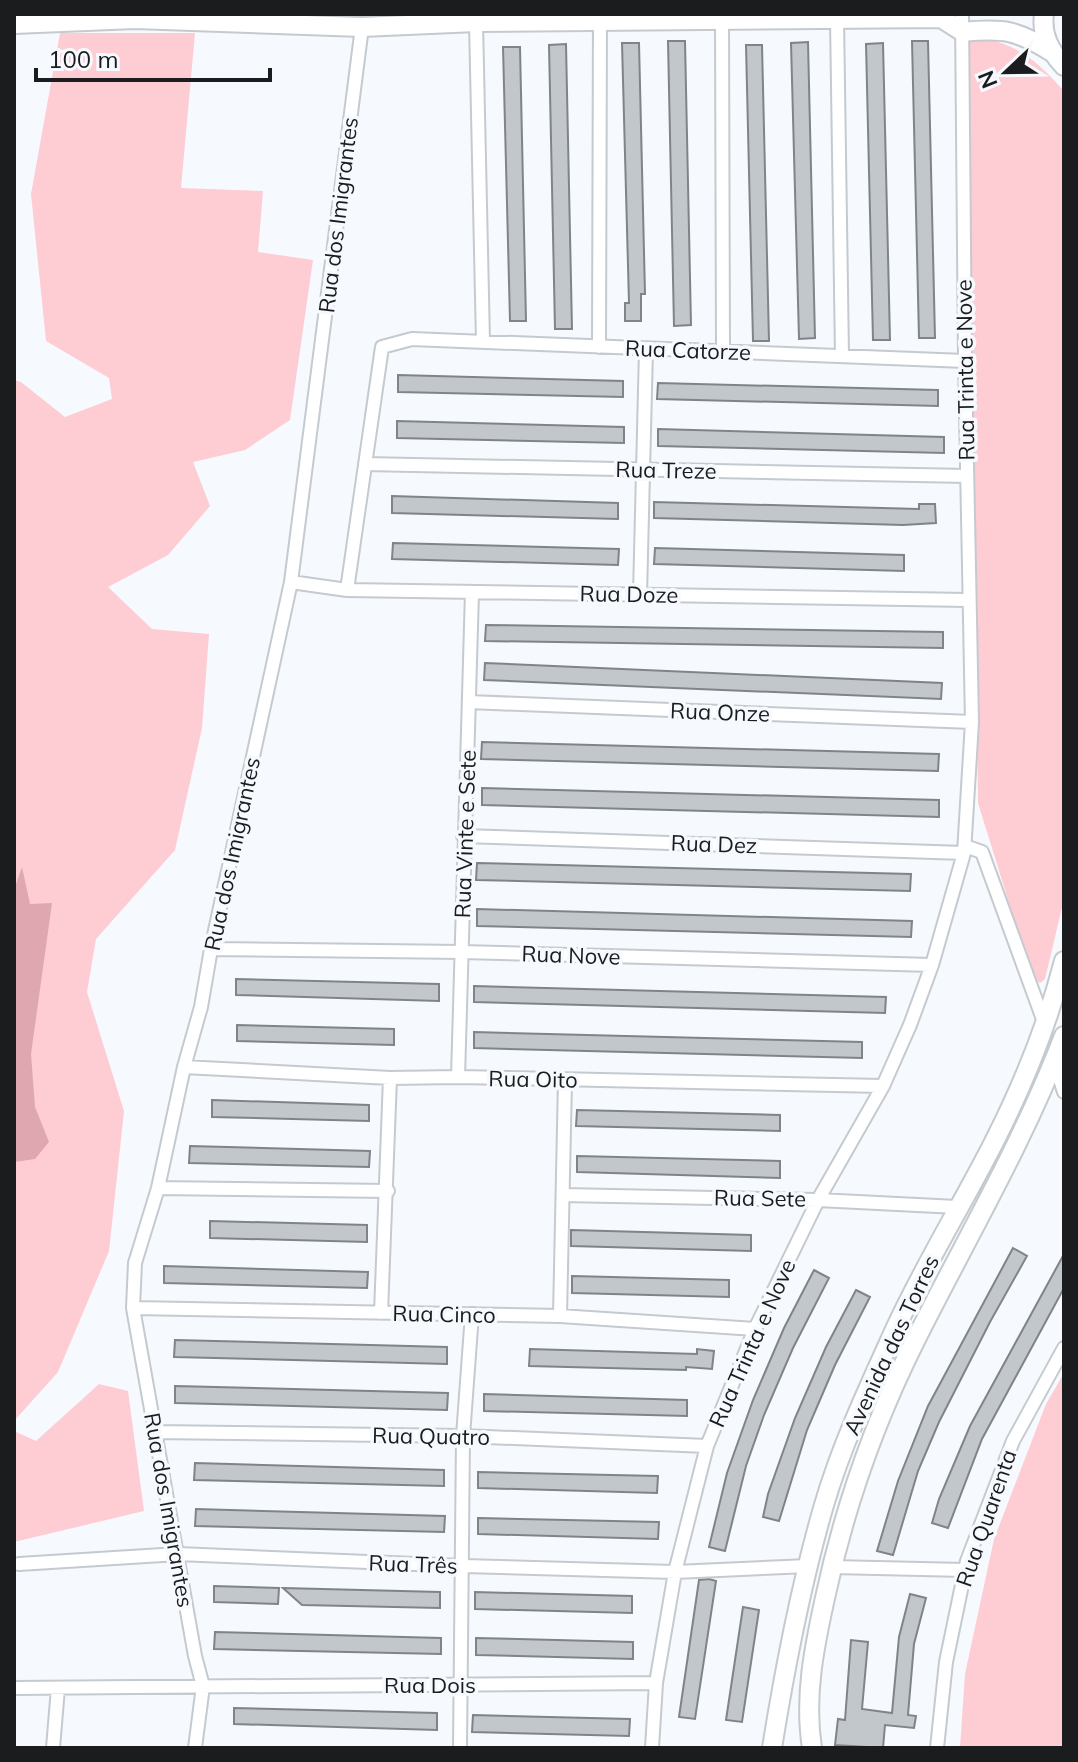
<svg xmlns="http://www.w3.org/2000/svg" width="1078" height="1762" font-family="Mulish,sans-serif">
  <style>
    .green { fill: #feccd3 }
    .water { fill: #dfa8b0 }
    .building { fill: #c2c7cc; stroke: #808489; stroke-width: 2 }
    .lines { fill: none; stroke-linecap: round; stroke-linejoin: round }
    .street-casing { stroke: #c5cacf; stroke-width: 16 }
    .secondary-casing { stroke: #c5cacf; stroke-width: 22 }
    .street { stroke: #fff; stroke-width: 12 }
    .secondary { stroke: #fff; stroke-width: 18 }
    .labels { text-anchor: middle; stroke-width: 7; stroke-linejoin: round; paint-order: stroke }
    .street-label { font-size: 22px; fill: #1b1c1e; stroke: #f6fafe }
  </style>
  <rect width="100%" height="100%" fill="#f6fafe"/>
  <path class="green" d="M60,33H195L181,188L263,191L258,252L313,260L290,420L245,450L193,462L210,506L168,555L108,587L152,629L209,634L202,728L175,850L96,939L87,992L124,1111L109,1251L58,1372L14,1421V380L21,382L65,417L112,399L109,378L46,341L31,194Z
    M988,39C1021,47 1040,64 1062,89L1064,94V899L1045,979L1040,983L1032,977L978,803L968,40Z
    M1064,1373V1748H960L965,1674L994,1539L1046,1404Z
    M99,1384L128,1391L144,1511L14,1542V1431L36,1441Z"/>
  <path class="water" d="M22,867L30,904L52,903L31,1054L35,1107L49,1142L35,1159L14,1162V890Z"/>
  <path class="building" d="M668,41H685L691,325L674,326Z
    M912,41H928L935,338H919Z
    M808,42L815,338L799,339L791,43Z
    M622,43H639L645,294H641V321H625V303H629Z
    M883,43L890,340H873L866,44Z
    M566,44L572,329H555L549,45Z
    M746,45H762L769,341H753Z
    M503,47H520L526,321H510Z
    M398,375L623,381V397L398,392Z
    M658,383L938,390V406L657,399Z
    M397,421L624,427V443L397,438Z
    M658,429L944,437V453L658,446Z
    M392,496L618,503V519L392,513Z
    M654,502L919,509V504H935L936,523L903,525L654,518Z
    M393,543L619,549L618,565L392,559Z
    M655,548L904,555V571L654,564Z
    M486,625L943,632V648L485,641Z
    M485,663L942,683L941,699L484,680Z
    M482,742L939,754L938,771L481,759Z
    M482,788L939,800V817L482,805Z
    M477,863L911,874L910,891L476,880Z
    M477,909L912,921L911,937L477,926Z
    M236,979L439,984V1001L236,995Z
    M474,986L886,997L885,1013L474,1002Z
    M237,1025L394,1029V1045L237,1041Z
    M474,1032L862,1042V1058L474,1048Z
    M212,1100L369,1105V1121L212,1117Z
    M577,1110L780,1115V1131L576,1126Z
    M190,1146L370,1151L369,1167L189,1163Z
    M577,1156L780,1161V1178L577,1172Z
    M210,1221L367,1225V1242L210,1238Z
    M571,1230L751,1235V1251L571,1246Z
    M1013,1248L1027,1256L990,1322L939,1422L918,1471L893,1555L877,1551L898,1481L928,1406Z
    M1064,1254V1288L982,1439L948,1528L932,1523L939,1499L970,1426Z
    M164,1266L368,1272L367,1288L164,1283Z
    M814,1270L829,1278L793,1348L764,1415L746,1466L725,1551L709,1547L727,1473L753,1400L784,1328Z
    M572,1276L729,1280V1297L572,1293Z
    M856,1290L870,1297L835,1365L807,1430L779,1521L763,1517L768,1494L795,1418L826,1347Z
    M175,1340L447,1347V1364L174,1357Z
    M530,1349L697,1354V1349L714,1351L712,1369L686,1367V1370L529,1366Z
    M175,1386L448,1393L447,1410L175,1403Z
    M484,1394L687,1400V1416L484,1411Z
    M195,1463L444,1470V1486L194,1480Z
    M478,1472L658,1476L657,1493L478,1488Z
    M196,1509L445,1516L444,1532L195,1526Z
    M478,1518L659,1522L658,1539L478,1534Z
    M709,1579L716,1581L695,1719L679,1717L699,1580Z
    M214,1586L279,1588L278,1604L214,1602Z
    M283,1588L440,1592V1608L302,1605Z
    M475,1592L632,1596V1613L475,1609Z
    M910,1594L926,1598L914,1644L908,1715L916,1716L914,1728L885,1725L883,1748L835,1745L838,1719L845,1720L851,1640L868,1642L862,1709L892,1713L899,1637Z
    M743,1607L759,1610L742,1722L726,1720Z
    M215,1632L441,1638V1654L214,1649Z
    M476,1638L633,1642V1659L476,1655Z
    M234,1708L437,1713V1730L234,1724Z
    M473,1715L630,1719L629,1736L472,1732Z"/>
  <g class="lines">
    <g class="street-casing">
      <path id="street" d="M837,18L842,356
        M722,19L723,352
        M476,22L483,342
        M599,347L600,14
        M365,464L967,476
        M291,582L347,590L969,600
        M347,590L382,347L412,339L965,361
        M640,595L646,349
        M469,702L972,722
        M463,836L964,853
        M965,846L982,852L1044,1022
        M211,949L462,952L932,965
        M1054,1061L1064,1092
        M184,1067L390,1078L458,1077L883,1086
        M458,1077L472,592
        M158,1188L388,1191
        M563,1195L818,1200L957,1207
        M133,1308L560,1316L755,1329
        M381,1313L390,1078
        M560,1316L565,1080
        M155,1432L463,1436L707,1446
        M19,1564L178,1554L463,1566L675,1572L808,1566
        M832,1567L965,1570
        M14,1688L656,1683
        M53,1748L58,1688
        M195,1748L203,1686L195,1656L133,1308L135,1263L158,1188L184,1067L201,1007L211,949L291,582L362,27
        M460,1748L463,1436L472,1314
        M652,1748L656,1683L675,1572L707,1446L755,1329L818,1200L883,1086L910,1025L932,965L964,853L972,722L965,361L962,14
        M937,1748L946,1662L967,1561L1013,1441L1064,1348"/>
    </g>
    <g class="secondary-casing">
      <path id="secondary" d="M1044,14C1041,35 1050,51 1064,66
        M14,24L135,19L362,27L476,22L941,18L963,32C1004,28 1016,30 1052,52
        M772,1748C785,1667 801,1584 824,1505C841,1447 867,1391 892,1336C922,1269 961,1207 994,1142C1023,1085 1048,1023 1064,961
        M812,1748C804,1697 814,1648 825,1598C844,1509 874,1423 915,1341C966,1239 1023,1143 1064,1036"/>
    </g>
    <use href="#street" class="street"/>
    <use href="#secondary" class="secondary"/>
  </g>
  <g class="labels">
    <g class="street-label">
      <text transform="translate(338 215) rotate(-83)" y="8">Rua dos Imigrantes</text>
      <text transform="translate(688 350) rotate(2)" y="8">Rua Catorze</text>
      <text transform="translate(965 370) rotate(-91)" y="8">Rua Trinta e Nove</text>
      <text transform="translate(666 470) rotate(1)" y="8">Rua Treze</text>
      <text transform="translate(629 594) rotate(1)" y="8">Rua Doze</text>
      <text transform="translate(720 712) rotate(2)" y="8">Rua Onze</text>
      <text transform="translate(465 834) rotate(-88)" y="8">Rua Vinte e Sete</text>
      <text transform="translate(714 844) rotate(2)" y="8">Rua Dez</text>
      <text transform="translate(232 854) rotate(-78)" y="8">Rua dos Imigrantes</text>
      <text transform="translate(571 955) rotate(2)" y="8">Rua Nove</text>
      <text transform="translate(533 1079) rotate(1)" y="8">Rua Oito</text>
      <text transform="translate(760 1198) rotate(1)" y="8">Rua Sete</text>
      <text transform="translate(444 1314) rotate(1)" y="8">Rua Cinco</text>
      <text transform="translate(752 1343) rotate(-66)" y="8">Rua Trinta e Nove</text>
      <text transform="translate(891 1345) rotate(-65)" y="8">Avenida das Torres</text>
      <text transform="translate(431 1436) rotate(1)" y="8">Rua Quatro</text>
      <text transform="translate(169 1510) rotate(80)" y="8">Rua dos Imigrantes</text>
      <text transform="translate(986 1518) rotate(-71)" y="8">Rua Quarenta</text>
      <text transform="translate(413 1564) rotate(2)" y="8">Rua Três</text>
      <text x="430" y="1693">Rua Dois</text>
    </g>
  </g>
  <rect width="1078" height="1762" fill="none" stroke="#1b1c1e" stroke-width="32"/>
  <g transform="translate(1006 72) rotate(248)" stroke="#f6fafe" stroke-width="6" paint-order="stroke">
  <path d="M0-6L14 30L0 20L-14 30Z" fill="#1b1c1e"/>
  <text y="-12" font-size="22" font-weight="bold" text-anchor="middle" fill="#1b1c1e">N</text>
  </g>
  <path d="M36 68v12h234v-12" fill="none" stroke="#1b1c1e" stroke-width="4"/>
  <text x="48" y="68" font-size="24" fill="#1b1c1e" stroke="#f6fafe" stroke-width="6" paint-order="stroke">100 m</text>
</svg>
